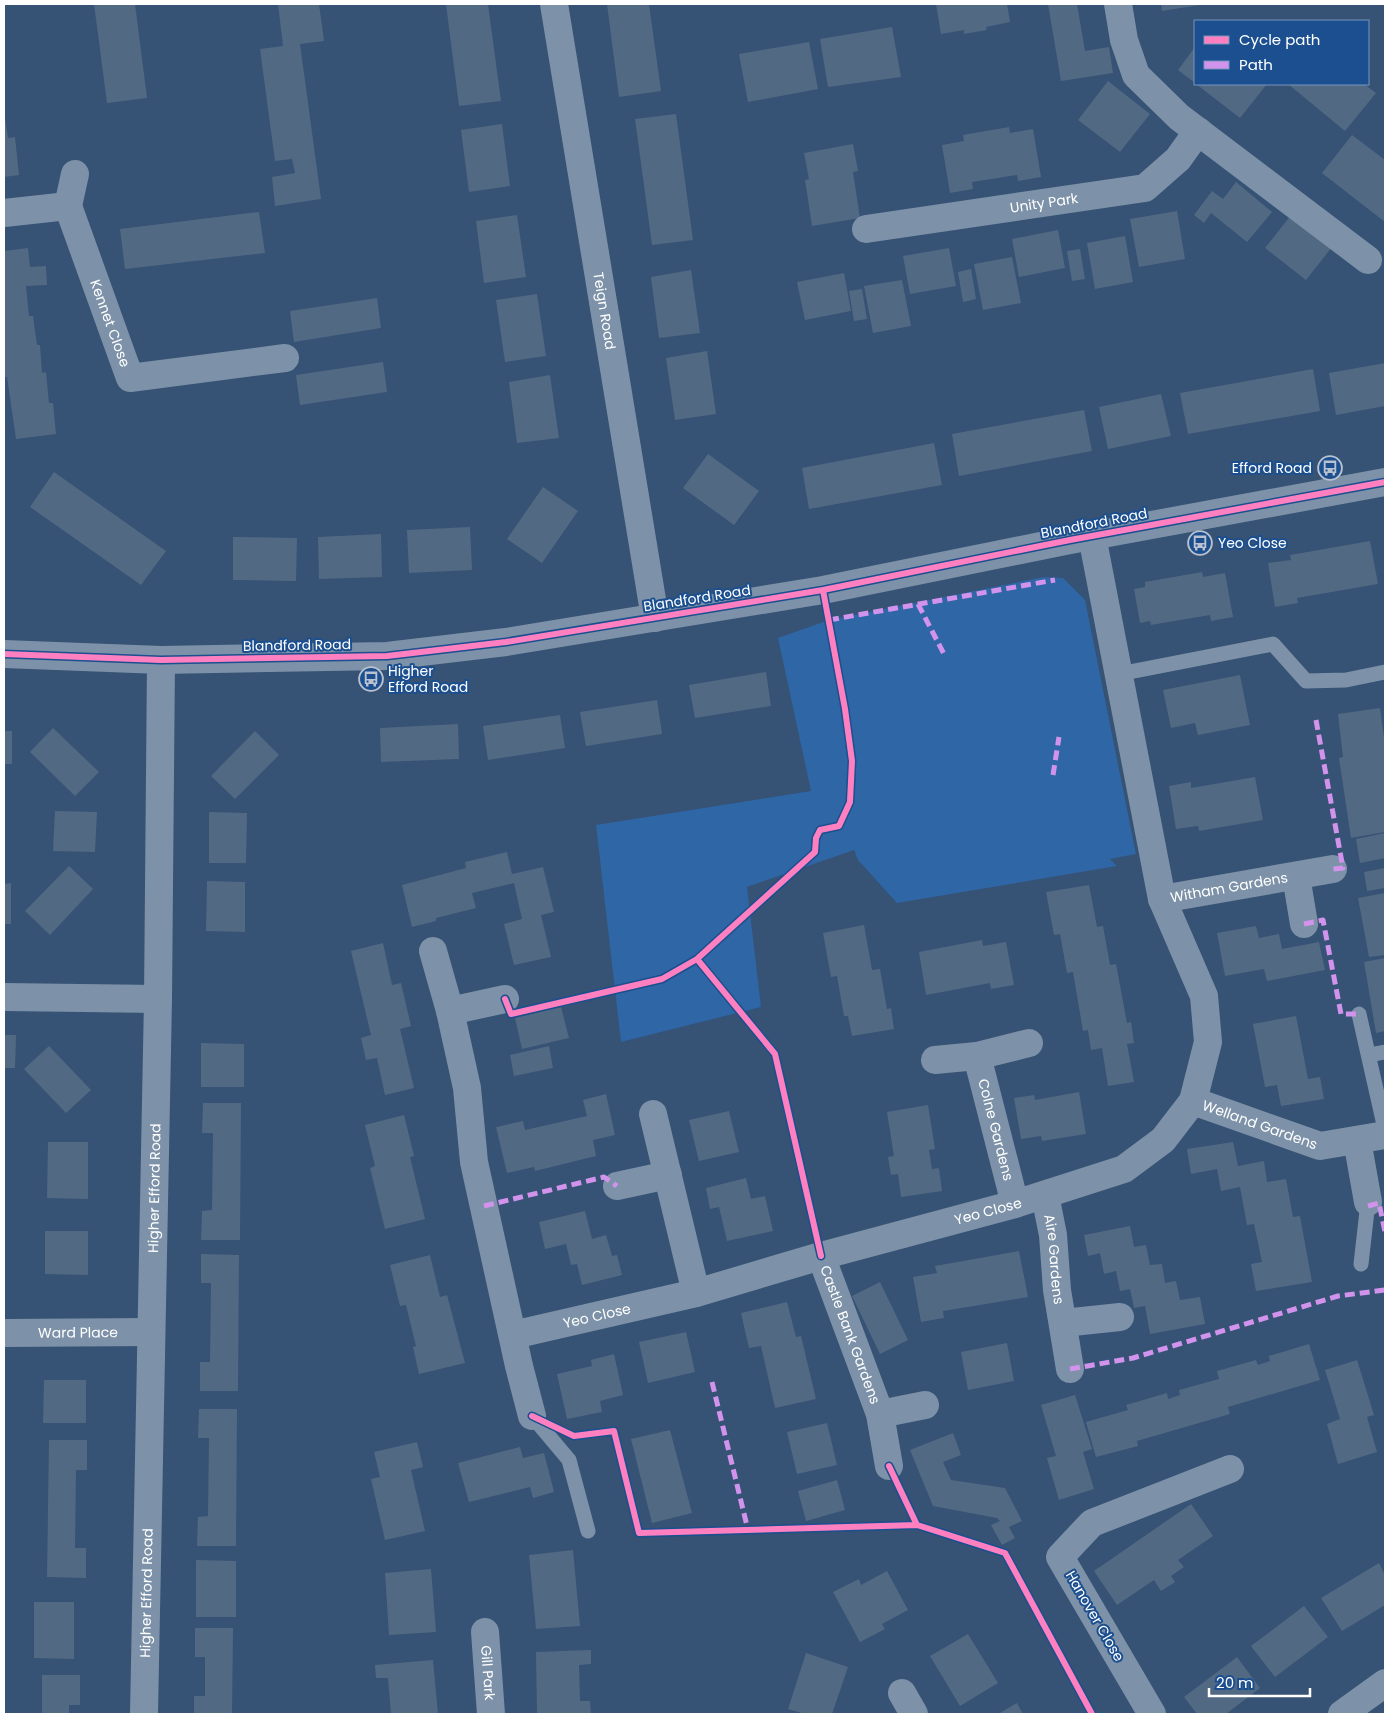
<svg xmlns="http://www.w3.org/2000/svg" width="1389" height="1718" font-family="Poppins,sans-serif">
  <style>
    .green { fill: #2f66a5 }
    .building { fill: #526984 }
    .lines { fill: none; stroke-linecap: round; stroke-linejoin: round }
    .lane { stroke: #7d92a8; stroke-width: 15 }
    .street { stroke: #7d92a8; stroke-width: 28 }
    .quiet { stroke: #d193ec; stroke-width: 5; stroke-dasharray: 10 5; stroke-linecap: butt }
    .cycleway-casing { stroke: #1b4f8f; stroke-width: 9 }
    .cycleway { stroke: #ff80c0; stroke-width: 6 }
    .labels { text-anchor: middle; stroke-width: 4; stroke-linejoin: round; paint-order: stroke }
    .street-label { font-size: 14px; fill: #fff; stroke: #1b4f8f }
    .poi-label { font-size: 14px; fill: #fff; stroke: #1b4f8f; text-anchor: start }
  </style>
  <rect width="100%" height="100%" fill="#365274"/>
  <path class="green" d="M1044,577L1063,578L1085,600L1136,854L1110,859L1117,866L897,903L858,860L854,850L747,887L761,1007L621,1042L596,825L811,791L778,638L829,620Z"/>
  <path class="building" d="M94,4H135L147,98L107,103Z
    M278,4H319L324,41L300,44L321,199L275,206L272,177L295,173L292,159L275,161L260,49L283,46Z
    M446,4H488L501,101L459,106Z
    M607,4H649L661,91L619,97Z
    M936,4H1007L1010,22L986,27L987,30L964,34V30L941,34Z
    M1048,4H1077L1085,51L1109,47L1113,73L1061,81Z
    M1161,4H1200V5L1162,11Z
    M892,27L901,77L828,87L820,39Z
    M809,42L818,89L748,102L739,54Z
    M1195,47V83L1178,70Z
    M1108,81L1150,114L1120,152L1078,120Z
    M1196,84H1267L1240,118Z
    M1288,84H1364L1376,93L1345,131Z
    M4,112L8,138L15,137L19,175L4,177Z
    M676,114L693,240L652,245L635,119Z
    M502,124L510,186L469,192L461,130Z
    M1009,127L1010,133L1033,129L1041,177L1018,181L1017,175L972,182L973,189L950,193L942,145L964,141L963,135Z
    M1352,135L1385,160V222L1322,173Z
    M853,144L858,171L853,172L860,218L812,226L805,180L809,179L804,153Z
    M1236,182L1272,212L1247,242L1211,213L1204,223L1194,215L1212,191L1223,199Z
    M1295,210L1336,242L1306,280L1265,248Z
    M1177,211L1185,259L1139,267L1130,219Z
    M259,212L265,253L125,269L120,229Z
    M517,215L526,277L484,283L476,221Z
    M1058,230L1065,268L1019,277L1012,239Z
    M1125,236L1133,282L1095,289L1087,243Z
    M28,248L30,267L46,266L47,285L26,286L29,316H33L37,345H40L42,373L46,372L49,403H53L56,434L16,439L7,377H4V251Z
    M949,248L956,286L910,294L903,256Z
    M1080,249L1085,279L1072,281L1067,251Z
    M1012,257L1021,303L983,310L974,264Z
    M971,269L976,299L963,302L958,272Z
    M691,270L700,333L659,338L651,277Z
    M844,273L851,311L805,320L797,282Z
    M902,280L911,326L873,333L864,286Z
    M862,289L867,319L854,321L849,291Z
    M537,294L546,356L505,362L496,300Z
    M377,298L381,328L294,342L290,311Z
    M707,351L716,414L675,420L666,358Z
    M383,362L387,392L300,405L296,375Z
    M1385,363V406L1336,415L1329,373Z
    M1313,369L1320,411L1188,434L1180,393Z
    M550,375L559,438L517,443L509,382Z
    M1161,394L1171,436L1108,449L1099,407Z
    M1084,410L1092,451L959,476L952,434Z
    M934,443L942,485L809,509L802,468Z
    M708,454L759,491L734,525L683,488Z
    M54,472L166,551L141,585L30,507Z
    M543,487L578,511L542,563L507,539Z
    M470,527L472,570L409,573L407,530Z
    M381,534L382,577L319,579L318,537Z
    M233,537L297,538L296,581L233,580Z
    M1370,541L1378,584L1297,598L1298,603L1275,607L1268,563L1291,560L1290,555Z
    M1202,572L1203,577L1225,573L1233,617L1211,621L1210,615L1151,625L1150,621L1140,623L1134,589L1145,587V582Z
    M766,672L771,706L695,718L689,685Z
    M1240,675L1250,725L1198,735L1195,723L1171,728L1163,690Z
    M657,700L662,734L586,746L580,712Z
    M1380,708L1385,745V832L1351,838L1339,758L1343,757L1338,714Z
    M560,715L565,748L488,760L483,726Z
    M458,724L459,759L381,762L380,728Z
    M53,728L99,772L75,796L30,752Z
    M4,731H12V764H4Z
    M255,731L279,755L235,799L211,776Z
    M1255,777L1263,820L1199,831L1198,826L1176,829L1169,786L1191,782V788Z
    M55,811L97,812L95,852L53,851Z
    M209,812L247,813L246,863H209Z
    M1385,833V858L1360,863L1356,839Z
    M507,852L512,874L543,867L554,912L541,915L551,957L514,965L504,924L522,919L514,883L472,893L476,908L436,918V921L412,927L402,885L466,868L465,862Z
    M69,866L93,889L50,935L25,911Z
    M1385,868V888L1367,891L1364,872Z
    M207,881L245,882V932L206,931Z
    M11,883V924H4V884Z
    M1089,885L1097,927L1103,926L1110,965L1116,964L1127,1023L1131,1022L1134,1043L1127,1044L1134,1082L1108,1086L1102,1048L1091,1050L1088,1030L1083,1031L1073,972L1067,973L1060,934L1054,935L1046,892Z
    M1385,893V955L1369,957L1358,898Z
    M864,925L872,970L880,969L887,1009L891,1008L894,1029L852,1036L848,1016H844L837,976L831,977L823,933Z
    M1256,926L1259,938L1279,934L1282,949L1319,942L1325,970L1267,981L1264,969L1225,976L1217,933Z
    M982,940L983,946L1006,942L1014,985L991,989L990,983L926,995L919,952Z
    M383,943L392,985L401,983L411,1026L400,1029L414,1088L385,1095L377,1058L366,1060L361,1038L371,1035L351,951Z
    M1385,958V1031L1376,1033L1364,962Z
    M561,1007L569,1038L522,1049L515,1018Z
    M1296,1016L1308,1079L1320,1077L1324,1099L1281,1106L1277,1085L1265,1087L1253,1024Z
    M4,1035H16L15,1068H4Z
    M201,1043L244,1044V1087H201Z
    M49,1046L91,1090L66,1113L24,1069Z
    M549,1046L553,1068L514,1076L510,1055Z
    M1079,1092L1086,1134L1042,1141L1041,1136L1021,1139L1014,1098L1034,1095L1035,1100Z
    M606,1094L615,1135L593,1140L596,1156L535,1171L534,1167L507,1173L496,1127L523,1121L525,1130L587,1116L583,1100Z
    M203,1103H241L240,1240H201L202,1211L212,1210L213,1133H202Z
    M928,1105L935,1149L929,1150L932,1169L939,1168L942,1191L901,1197L898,1174L891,1175L888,1157L894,1156L887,1112Z
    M729,1111L739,1152L699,1161L689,1120Z
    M404,1115L414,1156L410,1157L425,1219L385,1229L370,1168L375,1166L365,1125Z
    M48,1142H88V1199L47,1198Z
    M1233,1142L1238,1166L1264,1161L1267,1182L1286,1179L1293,1217L1300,1216L1312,1282L1256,1291L1251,1264L1262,1262L1254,1224L1247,1225L1240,1187L1221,1191L1217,1169L1191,1174L1187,1149Z
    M746,1178L751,1199L765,1196L773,1231L727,1241L719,1207L710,1209L706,1188Z
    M585,1211L592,1239L606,1235L612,1256L617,1255L622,1275L582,1285L577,1264L571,1265L566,1244L545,1249L539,1222Z
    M1130,1226L1134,1247L1146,1245L1150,1265L1162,1264L1165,1283L1176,1281L1180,1300L1200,1297L1205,1324L1150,1334L1145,1306L1134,1308L1130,1289L1120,1291L1116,1271L1104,1274L1100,1253L1088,1256L1084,1235Z
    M45,1231H88V1275L45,1274Z
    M1019,1251L1028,1297L943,1311L944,1318L921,1322L913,1277L937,1273L935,1266Z
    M201,1254L239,1255L238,1391H200V1362H210L211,1283H201Z
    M430,1255L440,1297L447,1295L465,1363L419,1374L413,1347L416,1346L406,1305L400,1306L390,1265Z
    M880,1282L908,1340L880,1354L852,1296Z
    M787,1302L796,1337L801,1336L816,1399L775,1408L761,1346L749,1348L741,1313Z
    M686,1332L695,1372L648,1383L639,1342Z
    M1007,1343L1014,1381L968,1390L961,1352Z
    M1309,1344L1320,1380L1228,1407L1230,1414L1137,1441L1138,1446L1096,1457L1086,1422L1128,1410L1126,1405L1167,1393L1168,1399L1180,1395L1179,1390L1219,1379L1217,1371L1256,1360L1258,1365L1270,1361L1269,1356Z
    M614,1354L623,1395L600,1401L602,1412L567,1419L557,1374L592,1366L591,1360Z
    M1357,1360L1374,1415L1367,1417L1377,1452L1338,1464L1327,1424L1340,1419L1325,1370Z
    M44,1380H86V1423H43Z
    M1075,1395L1092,1449L1083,1452L1094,1489L1059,1500L1047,1458L1056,1456L1041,1405Z
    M199,1409H237L236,1546H197L198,1517L208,1516L209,1438H198Z
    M827,1423L837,1465L797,1474L787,1432Z
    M670,1430L692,1513L652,1523L631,1439Z
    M953,1433L961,1455L943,1462L951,1480L1005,1488L1022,1521L1009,1527L1015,1538L1002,1545L991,1525L1000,1521L997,1518L933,1506L910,1450Z
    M49,1440H87V1470H76L75,1548H86V1578L47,1577Z
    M417,1442L423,1467L411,1470L425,1531L385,1540L371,1479L380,1477L374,1452Z
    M520,1447L523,1458L544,1453L554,1492L533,1498L530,1487L469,1502L458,1463Z
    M837,1480L845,1510L806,1521L798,1491Z
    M1191,1504L1213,1536L1178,1560L1184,1567L1171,1576L1175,1582L1161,1591L1154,1580L1117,1605L1094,1571Z
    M573,1550L580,1626L536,1629L529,1555Z
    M196,1560L236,1561V1617H196Z
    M1379,1563L1385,1575V1605L1342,1631L1321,1598Z
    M431,1569L436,1632L389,1635L385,1573Z
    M887,1571L908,1610L882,1624L885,1629L860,1642L833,1592L859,1579L861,1585Z
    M34,1602H74V1659L34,1658Z
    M1304,1606L1328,1637L1275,1677L1251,1646Z
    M195,1628H233L232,1714H194V1696H205V1657H195Z
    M968,1634L998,1683L960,1706L930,1656Z
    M591,1650V1664L579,1665L580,1701H590L591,1714H537L536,1652Z
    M806,1653L848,1667L832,1714H805L788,1709Z
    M1237,1657L1260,1688L1226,1714H1197L1184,1697Z
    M433,1660L438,1714H391L388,1678H376L375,1665Z
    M42,1675H80V1705H69V1714H42Z
    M1017,1703L1023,1714H998Z"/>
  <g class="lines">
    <path class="lane" d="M1119,674L1273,644L1306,681L1346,680L1385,672
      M1359,1014L1385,1129
      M1369,1055L1385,1052
      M1361,1264L1368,1202
      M532,1416L569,1460L588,1531"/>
    <g class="street">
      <path id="s1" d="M554,4L655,618"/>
      <path d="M1118,4L1124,40L1136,75L1179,117L1368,260"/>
      <path d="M68,206L75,174"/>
      <path id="s2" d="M4,213L68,206L130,378L285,358"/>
      <path id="s3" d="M866,229L1145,188L1178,159L1198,131"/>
      <path d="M4,654L161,660L387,656L506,642L823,590L1070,540L1385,482"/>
      <path d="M1296,876L1304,924"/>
      <path id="s4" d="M1162,899L1333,869"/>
      <path d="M433,951L450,1011L467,1088L474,1162L519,1366L532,1416"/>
      <path d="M4,997L158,999"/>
      <path d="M450,1011L505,999"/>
      <path id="s5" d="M977,1056L1015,1204"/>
      <path d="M935,1060L977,1056L1029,1043"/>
      <path id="s6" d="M1193,1101L1320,1146L1385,1135"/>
      <path d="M653,1114L696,1293"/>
      <path d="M1357,1140L1368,1202"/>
      <path d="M617,1186L668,1175"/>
      <path id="s7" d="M1045,1195L1053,1235L1057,1290L1070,1369"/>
      <path id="s8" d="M821,1256L880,1414L889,1466"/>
      <path d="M1063,1323L1120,1317"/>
      <path id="s9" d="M4,1333L151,1332"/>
      <path id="s10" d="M513,1335L696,1293L821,1256L1015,1204L1124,1169L1163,1140L1193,1101L1208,1042L1204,996L1162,899L1092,536"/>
      <path d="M880,1414L925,1405"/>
      <path id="s11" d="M485,1632L491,1714"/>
      <path d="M902,1693L914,1714"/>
      <path id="s12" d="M144,1714L158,999L161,660"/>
      <path d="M1152,1714L1060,1557L1092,1523L1230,1469"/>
      <path d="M1342,1714L1385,1683"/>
    </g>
    <path class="quiet" d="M918,604L944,654
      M829,620L1055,580
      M1316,720L1343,868L1333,869
      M1053,775L1059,737
      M1304,924L1323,920L1341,1014H1359
      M484,1206L604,1177L617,1186
      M1368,1206L1379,1203L1385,1232
      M1070,1369L1133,1358L1338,1296L1385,1290
      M712,1382L748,1530"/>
    <g class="cycleway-casing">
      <path id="cycleway" d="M4,654L161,660L387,656L506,642L823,590L1070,540L1385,482
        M697,959L775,1054L821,1256
        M505,999L511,1014L662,979L697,959L815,852L816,838L820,830L839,826L850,802L852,761L845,709L823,590
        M532,1416L574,1436L614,1431L639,1533L917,1525L1005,1553L1092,1714
        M889,1466L917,1525"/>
    </g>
    <use href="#cycleway" class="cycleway"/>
  </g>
  <defs>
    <g id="bus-ring" transform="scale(1.25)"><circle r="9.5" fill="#1b4f8f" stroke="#b9c2ce" stroke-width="1.5"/><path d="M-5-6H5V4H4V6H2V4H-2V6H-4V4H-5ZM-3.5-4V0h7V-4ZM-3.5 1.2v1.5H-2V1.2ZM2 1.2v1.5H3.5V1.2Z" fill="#b9c2ce"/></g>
  </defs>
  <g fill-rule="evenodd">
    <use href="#bus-ring" x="1330" y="468"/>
    <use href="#bus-ring" x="1200" y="543"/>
    <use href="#bus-ring" x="371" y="679"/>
  </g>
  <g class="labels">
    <g class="street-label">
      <text dy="5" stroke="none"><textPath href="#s3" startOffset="180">Unity Park</textPath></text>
      <text dy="5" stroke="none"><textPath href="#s1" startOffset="311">Teign Road</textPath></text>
      <text dy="5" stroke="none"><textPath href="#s2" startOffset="189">Kennet Close</textPath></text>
      <text transform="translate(1094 523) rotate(-11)" y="5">Blandford Road</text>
      <text transform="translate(697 598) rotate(-9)" y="5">Blandford Road</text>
      <text transform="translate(297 645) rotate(-1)" y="5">Blandford Road</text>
      <text dy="5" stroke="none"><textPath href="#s4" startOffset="68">Witham Gardens</textPath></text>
      <text dy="5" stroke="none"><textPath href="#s6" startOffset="71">Welland Gardens</textPath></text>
      <text dy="5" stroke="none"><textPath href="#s5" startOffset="76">Colne Gardens</textPath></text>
      <text dy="5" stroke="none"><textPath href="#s12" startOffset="526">Higher Efford Road</textPath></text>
      <text dy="5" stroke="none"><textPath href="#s10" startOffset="491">Yeo Close</textPath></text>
      <text dy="5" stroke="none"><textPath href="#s7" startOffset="65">Aire Gardens</textPath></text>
      <text dy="5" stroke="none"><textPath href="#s10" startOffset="86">Yeo Close</textPath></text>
      <text dy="5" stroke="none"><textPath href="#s9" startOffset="74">Ward Place</textPath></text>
      <text dy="5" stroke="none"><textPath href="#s8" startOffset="84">Castle Bank Gardens</textPath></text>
      <text dy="5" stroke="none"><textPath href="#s12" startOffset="121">Higher Efford Road</textPath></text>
      <text transform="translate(1095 1616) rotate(60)" y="5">Hanover Close</text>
      <text dy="5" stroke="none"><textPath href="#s11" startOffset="41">Gill Park</textPath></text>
    </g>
    <g class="poi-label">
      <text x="1312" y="473" text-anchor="end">Efford Road</text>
      <text x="1218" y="548">Yeo Close</text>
      <text x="388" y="676">Higher<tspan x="388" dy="16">Efford Road</tspan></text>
    </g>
  </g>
  <rect width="1389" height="1718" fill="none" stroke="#ffffff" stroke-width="10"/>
  <rect x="1194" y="20" width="175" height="65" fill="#1b4f8f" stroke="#7695bc"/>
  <rect x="1204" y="36" width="25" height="8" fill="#ff80c0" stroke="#7695bc"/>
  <text x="1239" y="45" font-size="15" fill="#ffffff">Cycle path</text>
  <rect x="1204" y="61" width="25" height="8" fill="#d193ec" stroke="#7695bc"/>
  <text x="1239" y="70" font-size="15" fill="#ffffff">Path</text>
  <path d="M1209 1688v8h101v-8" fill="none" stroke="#ffffff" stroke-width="2.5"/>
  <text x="1216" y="1688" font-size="15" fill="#ffffff" stroke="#1b4f8f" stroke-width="4" paint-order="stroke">20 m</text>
</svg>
